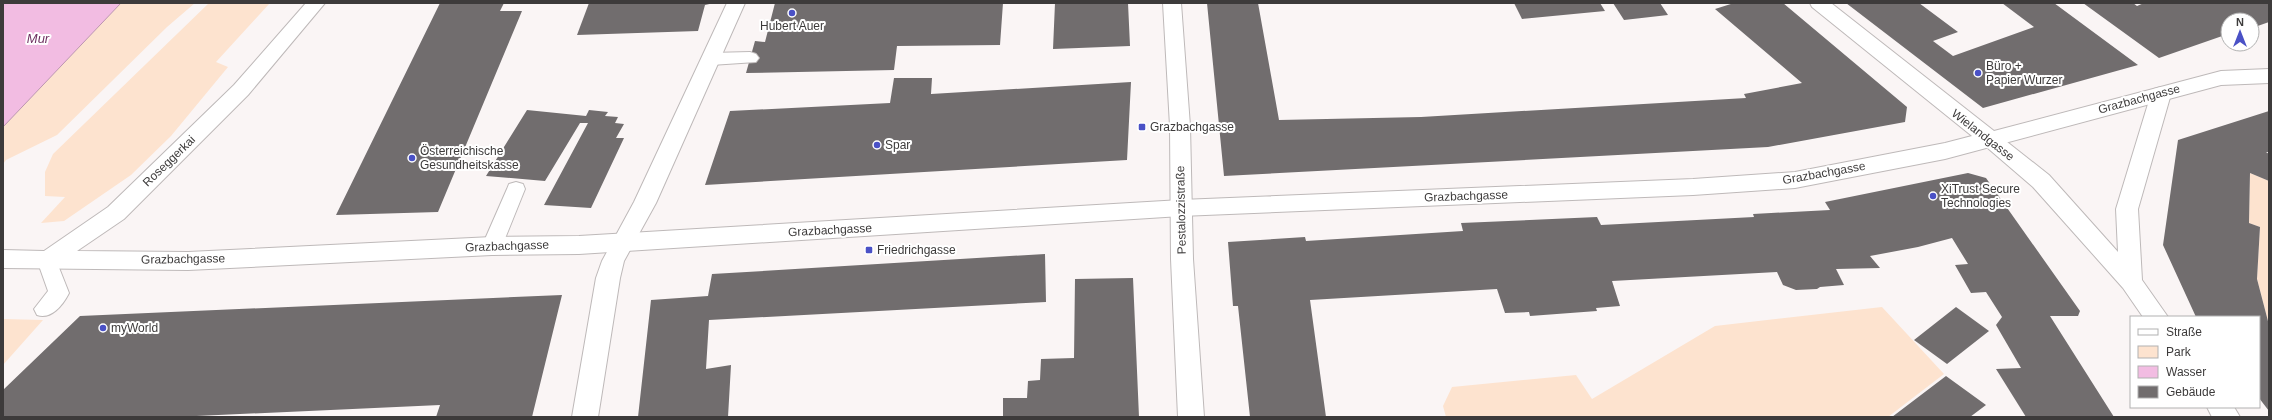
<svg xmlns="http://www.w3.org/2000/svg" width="2272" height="420" font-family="Arial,sans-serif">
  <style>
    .green { fill: #fde3cf }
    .water { fill: #f2bce2; stroke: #bc95b0 }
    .building { fill: #716d6e }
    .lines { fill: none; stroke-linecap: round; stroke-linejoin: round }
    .service-casing { stroke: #beb9b9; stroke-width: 2 }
    .minor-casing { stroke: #beb9b9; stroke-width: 2 }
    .secondary-casing { stroke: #beb9b9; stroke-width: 2 }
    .primary-casing { stroke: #beb9b9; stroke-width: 2 }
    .service { fill: #fff; fill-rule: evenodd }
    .minor { fill: #fff; fill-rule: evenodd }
    .secondary { fill: #fff; fill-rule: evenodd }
    .primary { fill: #fff; fill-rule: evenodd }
    .poi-dot { fill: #4a51c6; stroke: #fff; stroke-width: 1.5 }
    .labels { text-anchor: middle; stroke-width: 4; stroke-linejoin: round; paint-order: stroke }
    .poi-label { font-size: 12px; fill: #3d3b3b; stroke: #fff; text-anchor: start }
    .street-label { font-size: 12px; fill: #3d3b3b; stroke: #fff }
    .water-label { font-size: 13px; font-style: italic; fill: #6f3161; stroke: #fff }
  </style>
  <rect width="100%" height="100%" fill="#faf5f5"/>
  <path class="green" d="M121,3H195L167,27L57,135L6,160L3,164V127Z
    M209,3H270L216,62L228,67L171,136L131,175L64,221L41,223L65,197L45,196V172L53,154Z
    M2250,173L2269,181V325L2257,279L2260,227L2249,223Z
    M1882,307L1944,374L1888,417H1446L1443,406L1452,387L1576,375L1592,399L1715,326Z
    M3,319L43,320L3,365Z"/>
  <path class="water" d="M3,3H121L3,127Z"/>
  <path class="building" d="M440,3H504L500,11H522L438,212L336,215Z
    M589,3H714L705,5L698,31L577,35Z
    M775,3H1003L1000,45L897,46L894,70L746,73L755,41L765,42Z
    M1055,3H1128L1130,46L1053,49Z
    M1207,3H1258L1279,120L1421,117L1746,98L1744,94L1802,83L1715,9L1734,3H1783L1907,107L1905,122L1768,147L1224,176Z
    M1514,3H1600L1605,11L1522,19Z
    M1613,3H1660L1668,15L1624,20Z
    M1846,3H1919L1958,32L1933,41L1953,56L2034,27L2002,3H2054L2138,65L1983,108Z
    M2083,3H2133L2137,6L2144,3H2269V22L2252,28V20H2228V34L2159,58Z
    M894,78H932L931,94L1131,82L1127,160L705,185L730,111L890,103Z
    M527,110L586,116L589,110L608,112L605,116L618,117L615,123L624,124L616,138H624L591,208L544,205L588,123H580L545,181L486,176Z
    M2269,111V152H2266L2269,154V181L2250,173L2249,223L2260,227L2257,279L2269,325V411L2259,398V317H2196L2163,245L2178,140Z
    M1968,173L1986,178L2080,311L2078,316H2050L2114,417H2026L1996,369L2021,368L1996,325L2002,317L1986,292L1971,293L1955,265L1968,264L1952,238L1918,247L1870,256L1880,268L1836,269L1844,285L1820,287L1817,289L1796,290L1783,285L1777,272L1612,281L1620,306L1596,308L1597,311L1530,316L1529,312L1505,313L1497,289L1310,300L1326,417H1250L1238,306H1233L1228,242L1305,237L1306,241L1463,231L1461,223L1597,217L1601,225L1754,217L1753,214L1830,210L1825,202Z
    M1045,254L1046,302L709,320L706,369L731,365L728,417H638L651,300L708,296L712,274Z
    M1133,278L1139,417H1003V398H1027L1028,381L1040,380L1041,359L1074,358L1075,279Z
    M562,295L532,417H436L440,405L175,417H3V390L80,316Z
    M1956,307L1989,331L1947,364L1914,340Z
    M1946,376L1986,405L1970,417H1892Z"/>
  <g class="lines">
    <g class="service-casing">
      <path id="service" d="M750,52L756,54L759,58L756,62L711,65L705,63L702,59L705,55L711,53Z
        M516,182L523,184L525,189L502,246L499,251L492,254L485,251L482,246L507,189L509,184Z
        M47,252L54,255L69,293C63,305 51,320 37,315L34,309L48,291L37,260L40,255Z"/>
    </g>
    <g class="minor-casing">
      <path id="minor" d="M727,3H745L656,203L624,261L620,278L598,417H572L596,278L602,261L634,202Z
        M1163,3H1181L1190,126L1193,259L1204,417H1178L1171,259L1170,126Z"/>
    </g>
    <g class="secondary-casing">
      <path id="secondary" d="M2161,87L2168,89L2171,94L2138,209L2142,280L2168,317H2143L2123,288L2033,187L1983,144L1980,139L1983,134L1990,131L1997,134L2049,175L2118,252L2116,209L2151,94L2154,89Z
        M2207,407H2234L2240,417H2212Z"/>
    </g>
    <g class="primary-casing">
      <path id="primary" d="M306,3H325L248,95L124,219L77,251L188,252L492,237L579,236L1181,200L1693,179L1795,172L1945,143L1972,136L1812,7L1810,3H1831L1994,131L2221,71L2269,69V83L2221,85L1945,159L1795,188L1693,195L1181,216L579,254L492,255L188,270L3,268V250L44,251L108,207L234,85Z"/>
    </g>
    <use href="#service" class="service"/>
    <use href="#minor" class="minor"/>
    <use href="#secondary" class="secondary"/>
    <use href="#primary" class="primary"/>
  </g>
  <g class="poi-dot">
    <circle cx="792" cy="13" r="4"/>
    <circle cx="1978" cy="73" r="4"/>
    <rect x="1138" y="123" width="8" height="8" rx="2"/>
    <circle cx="877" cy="145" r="4"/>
    <circle cx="412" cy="158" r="4"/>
    <circle cx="1933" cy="196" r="4"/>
    <rect x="865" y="246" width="8" height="8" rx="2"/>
    <circle cx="103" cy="328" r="4"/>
  </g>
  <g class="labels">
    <g class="poi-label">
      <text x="792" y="30" text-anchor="middle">Hubert Auer</text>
      <text x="1986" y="70">Büro +<tspan x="1986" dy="14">Papier Wurzer</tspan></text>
      <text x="1150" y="131">Grazbachgasse</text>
      <text x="885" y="149">Spar</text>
      <text x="420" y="155">Österreichische<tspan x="420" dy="14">Gesundheitskasse</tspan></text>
      <text x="1941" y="193">XiTrust Secure<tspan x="1941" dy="14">Technologies</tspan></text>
      <text x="877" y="254">Friedrichgasse</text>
      <text x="111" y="332">myWorld</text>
    </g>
    <g class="street-label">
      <text transform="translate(2139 99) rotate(-15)" y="4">Grazbachgasse</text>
      <text transform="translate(1983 135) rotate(38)" y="4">Wielandgasse</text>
      <text transform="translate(169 161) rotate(-44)" y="4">Roseggerkai</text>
      <text transform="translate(1824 173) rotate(-10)" y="4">Grazbachgasse</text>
      <text transform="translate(1466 196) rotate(-2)" y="4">Grazbachgasse</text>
      <text transform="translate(1181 210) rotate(-91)" y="4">Pestalozzistraße</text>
      <text transform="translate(830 230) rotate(-3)" y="4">Grazbachgasse</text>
      <text transform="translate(507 246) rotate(-2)" y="4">Grazbachgasse</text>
      <text transform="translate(183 259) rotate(-1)" y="4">Grazbachgasse</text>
    </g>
    <g class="water-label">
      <text x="38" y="43">Mur</text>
    </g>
  </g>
  <rect width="2272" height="420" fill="none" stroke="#3d3b3b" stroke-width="8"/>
  <rect x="2130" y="316" width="130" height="92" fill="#ffffff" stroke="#b1b1b1"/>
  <rect x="2138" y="329" width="20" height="6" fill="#ffffff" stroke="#b1b1b1"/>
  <text x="2166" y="336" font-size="12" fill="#3d3b3b">Straße</text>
  <rect x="2138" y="346" width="20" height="12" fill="#fde3cf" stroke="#b1b1b1"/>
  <text x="2166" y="356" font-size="12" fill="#3d3b3b">Park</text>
  <rect x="2138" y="366" width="20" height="12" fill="#f2bce2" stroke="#b1b1b1"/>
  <text x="2166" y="376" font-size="12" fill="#3d3b3b">Wasser</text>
  <rect x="2138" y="386" width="20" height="12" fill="#716d6e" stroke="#b1b1b1"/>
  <text x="2166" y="396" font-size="12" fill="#3d3b3b">Gebäude</text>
  <g transform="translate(2240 32)"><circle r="19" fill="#ffffff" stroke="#b1b1b1"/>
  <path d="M0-3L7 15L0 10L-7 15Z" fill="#4a51c6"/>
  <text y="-6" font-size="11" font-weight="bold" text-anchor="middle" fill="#3d3b3b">N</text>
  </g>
</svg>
